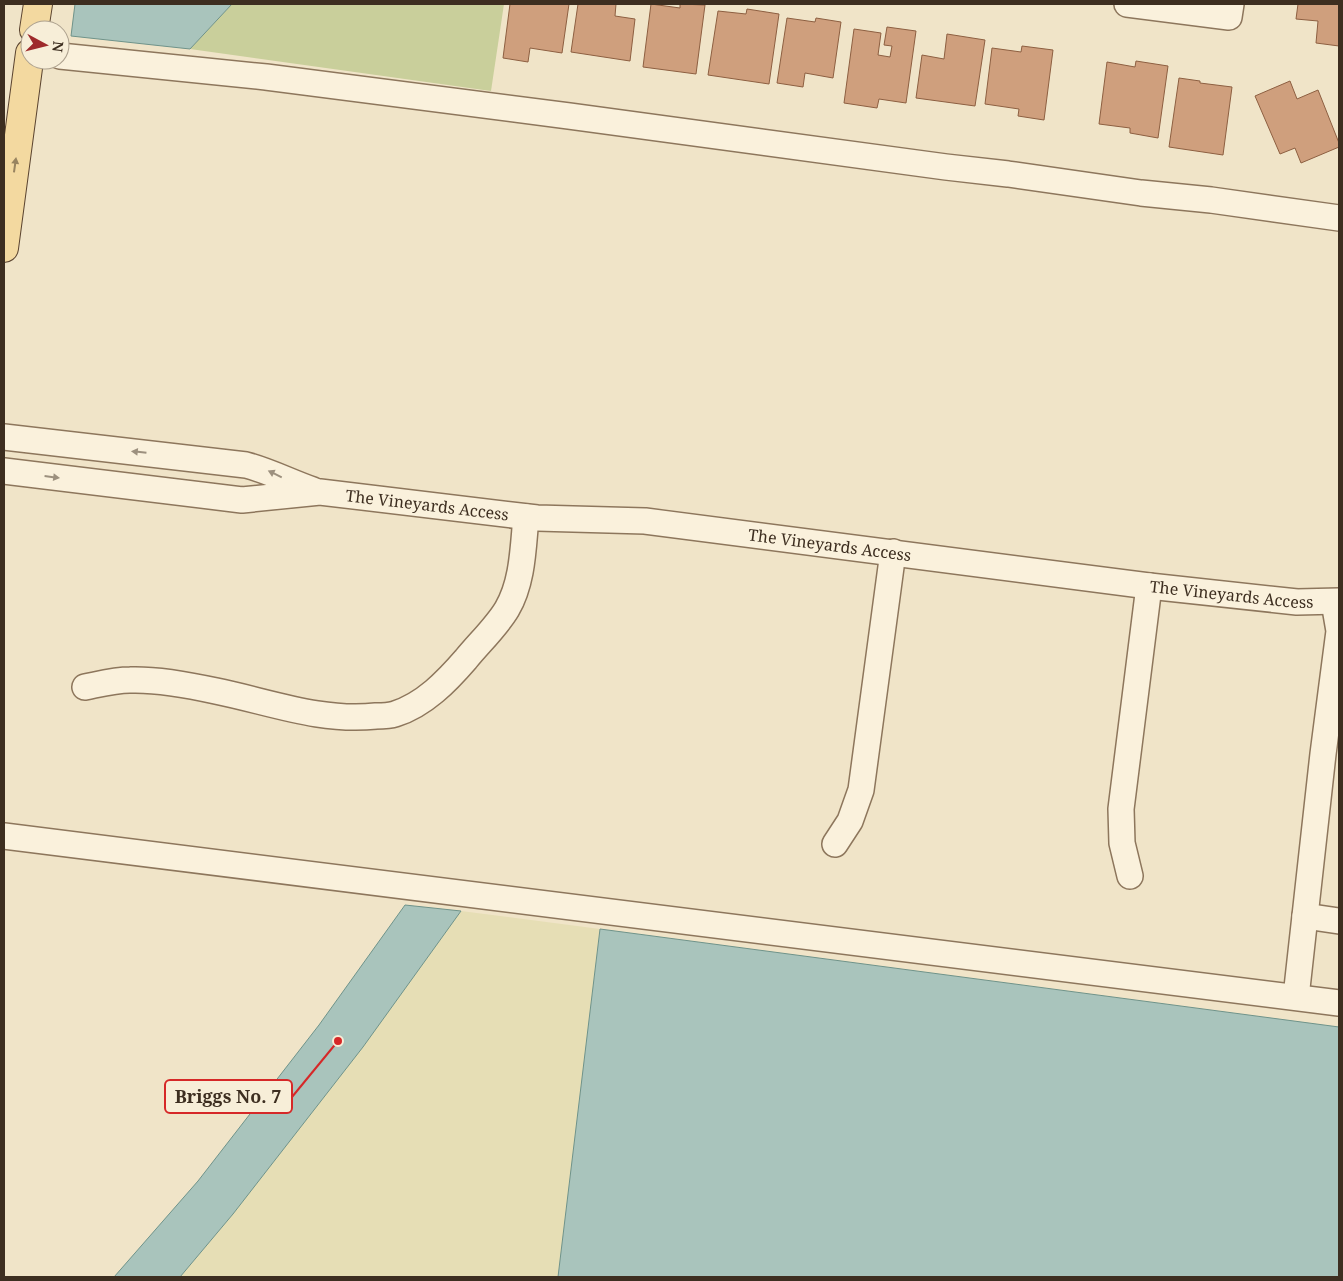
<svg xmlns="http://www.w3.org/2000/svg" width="1343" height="1281" font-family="'Noto Serif',serif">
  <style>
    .farmland { fill: #e6deb5 }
    .green { fill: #c9cf9b }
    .water { fill: #a9c4bc; stroke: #6f938a }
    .building { fill: #cf9f7d; stroke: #8d5f41 }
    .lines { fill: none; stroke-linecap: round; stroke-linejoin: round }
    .minor-casing { stroke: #8d765c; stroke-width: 28 }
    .major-casing { stroke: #5b4430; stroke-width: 30 }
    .minor { stroke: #faf1dc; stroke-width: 25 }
    .major { stroke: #f3d9a0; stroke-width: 28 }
    .oneway { fill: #988460 }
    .oneway2 { fill: #9c907e }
    .labels { text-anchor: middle; stroke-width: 4; stroke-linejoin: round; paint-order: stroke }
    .street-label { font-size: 16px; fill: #3d2e20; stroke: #f7eed8 }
    .leader { fill: none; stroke: #d62828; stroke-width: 2 }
    .callout-dot { fill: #d62828; stroke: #f7eed8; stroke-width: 2 }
    .callout { fill: #f7eed8; stroke: #d62828; stroke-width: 2 }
    .callout-label { font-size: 18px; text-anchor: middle; font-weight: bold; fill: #3d2e20 }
  </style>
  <rect width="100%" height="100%" fill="#f0e4c8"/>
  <path class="farmland" d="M461,911L600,929L558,1277H180L233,1214L363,1047Z"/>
  <path class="green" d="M232,4H504L491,91L190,49Z"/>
  <path class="water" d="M75,4H232L190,49L71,36Z
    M405,905L461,911L363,1047L233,1214L180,1277H114L198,1181L319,1025Z
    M600,929L1339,1027V1277H558Z"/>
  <path class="building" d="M510,4H569L562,53L530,48L528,62L503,58Z
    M578,4H616L615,16L635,19L630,61L571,52Z
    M651,4L680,8V4L705,5L696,74L643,67Z
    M1298,4H1339V46L1316,43L1318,21L1296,19Z
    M747,9L779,14L769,84L708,75L718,11L746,14Z
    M787,18L815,22L816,18L841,22L833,78L805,73L803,87L777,83Z
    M887,27L916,31L906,103L879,99L877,108L844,103L854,29L881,33L878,55L890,57L892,46L884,45Z
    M947,34L985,40L975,106L916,98L922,55L944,59Z
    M1022,46L1053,50L1044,120L1018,116L1019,109L985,104L992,48L1021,52Z
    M1136,61L1168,66L1158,138L1130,133V128L1099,124L1107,62L1135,67Z
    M1179,78L1200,81V83L1232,87L1223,155L1169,147Z
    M1290,81L1297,99L1318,90L1339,143V147L1301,163L1295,148L1280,154L1255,96Z"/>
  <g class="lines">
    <g class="minor-casing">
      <g id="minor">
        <path d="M1127,4L1229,17L1231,4"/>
        <path d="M60,56L266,77L569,116L946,167L1008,174L1141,193L1211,200L1339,218"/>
        <path d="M4,437L246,465C269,471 290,482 313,490"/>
        <path id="s1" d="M4,471L242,500L320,492L537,518L645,521L1149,586L1297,602L1339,601"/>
        <path d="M85,687C100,684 115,680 130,680C158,679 189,685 216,691C270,702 321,722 376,716C382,716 389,716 395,714C424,705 447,681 466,659C479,643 497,626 507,609C523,582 523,547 526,517"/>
        <path d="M4,836L1339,1003"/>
        <path d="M835,844L850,821L861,790L893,552"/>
        <path d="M1130,876L1122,843L1121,809L1149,586"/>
        <path d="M1305,916L1339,921"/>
        <path d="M1296,997L1323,754L1339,631L1334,602"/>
      </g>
    </g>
    <g class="major-casing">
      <path id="major" d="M34,30L38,4
        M4,248L30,53"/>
    </g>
    <use href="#minor" class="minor"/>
    <use href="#major" class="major"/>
  </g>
  <defs><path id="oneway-solid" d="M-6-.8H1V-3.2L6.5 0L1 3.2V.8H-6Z" transform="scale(1.25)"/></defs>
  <use class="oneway" href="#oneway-solid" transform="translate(15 165) rotate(-82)"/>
  <g class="oneway2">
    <use href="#oneway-solid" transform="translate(139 452) rotate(-174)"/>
    <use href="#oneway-solid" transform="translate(275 474) rotate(-154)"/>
    <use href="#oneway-solid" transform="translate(52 477) rotate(7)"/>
  </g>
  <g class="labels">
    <g class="street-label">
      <text dy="6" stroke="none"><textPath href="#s1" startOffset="426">The Vineyards Access</textPath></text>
      <text dy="6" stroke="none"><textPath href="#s1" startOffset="831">The Vineyards Access</textPath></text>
      <text dy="6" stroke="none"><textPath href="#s1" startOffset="1236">The Vineyards Access</textPath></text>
    </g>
  </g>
  <path class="leader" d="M338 1041L292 1097"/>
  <circle class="callout-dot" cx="338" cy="1041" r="5"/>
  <rect class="callout" x="165" y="1080" width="127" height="33" rx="5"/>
  <g class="callout-label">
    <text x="228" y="1103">Briggs No. 7</text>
  </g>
  <rect width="1343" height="1281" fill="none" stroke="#3d2e20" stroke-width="10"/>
  <g transform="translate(45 45) rotate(97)"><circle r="24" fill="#f7eed8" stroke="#ada18e"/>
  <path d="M0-4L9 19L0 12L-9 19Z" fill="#9e2a2b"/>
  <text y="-8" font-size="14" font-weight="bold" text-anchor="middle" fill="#3d2e20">N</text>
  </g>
</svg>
